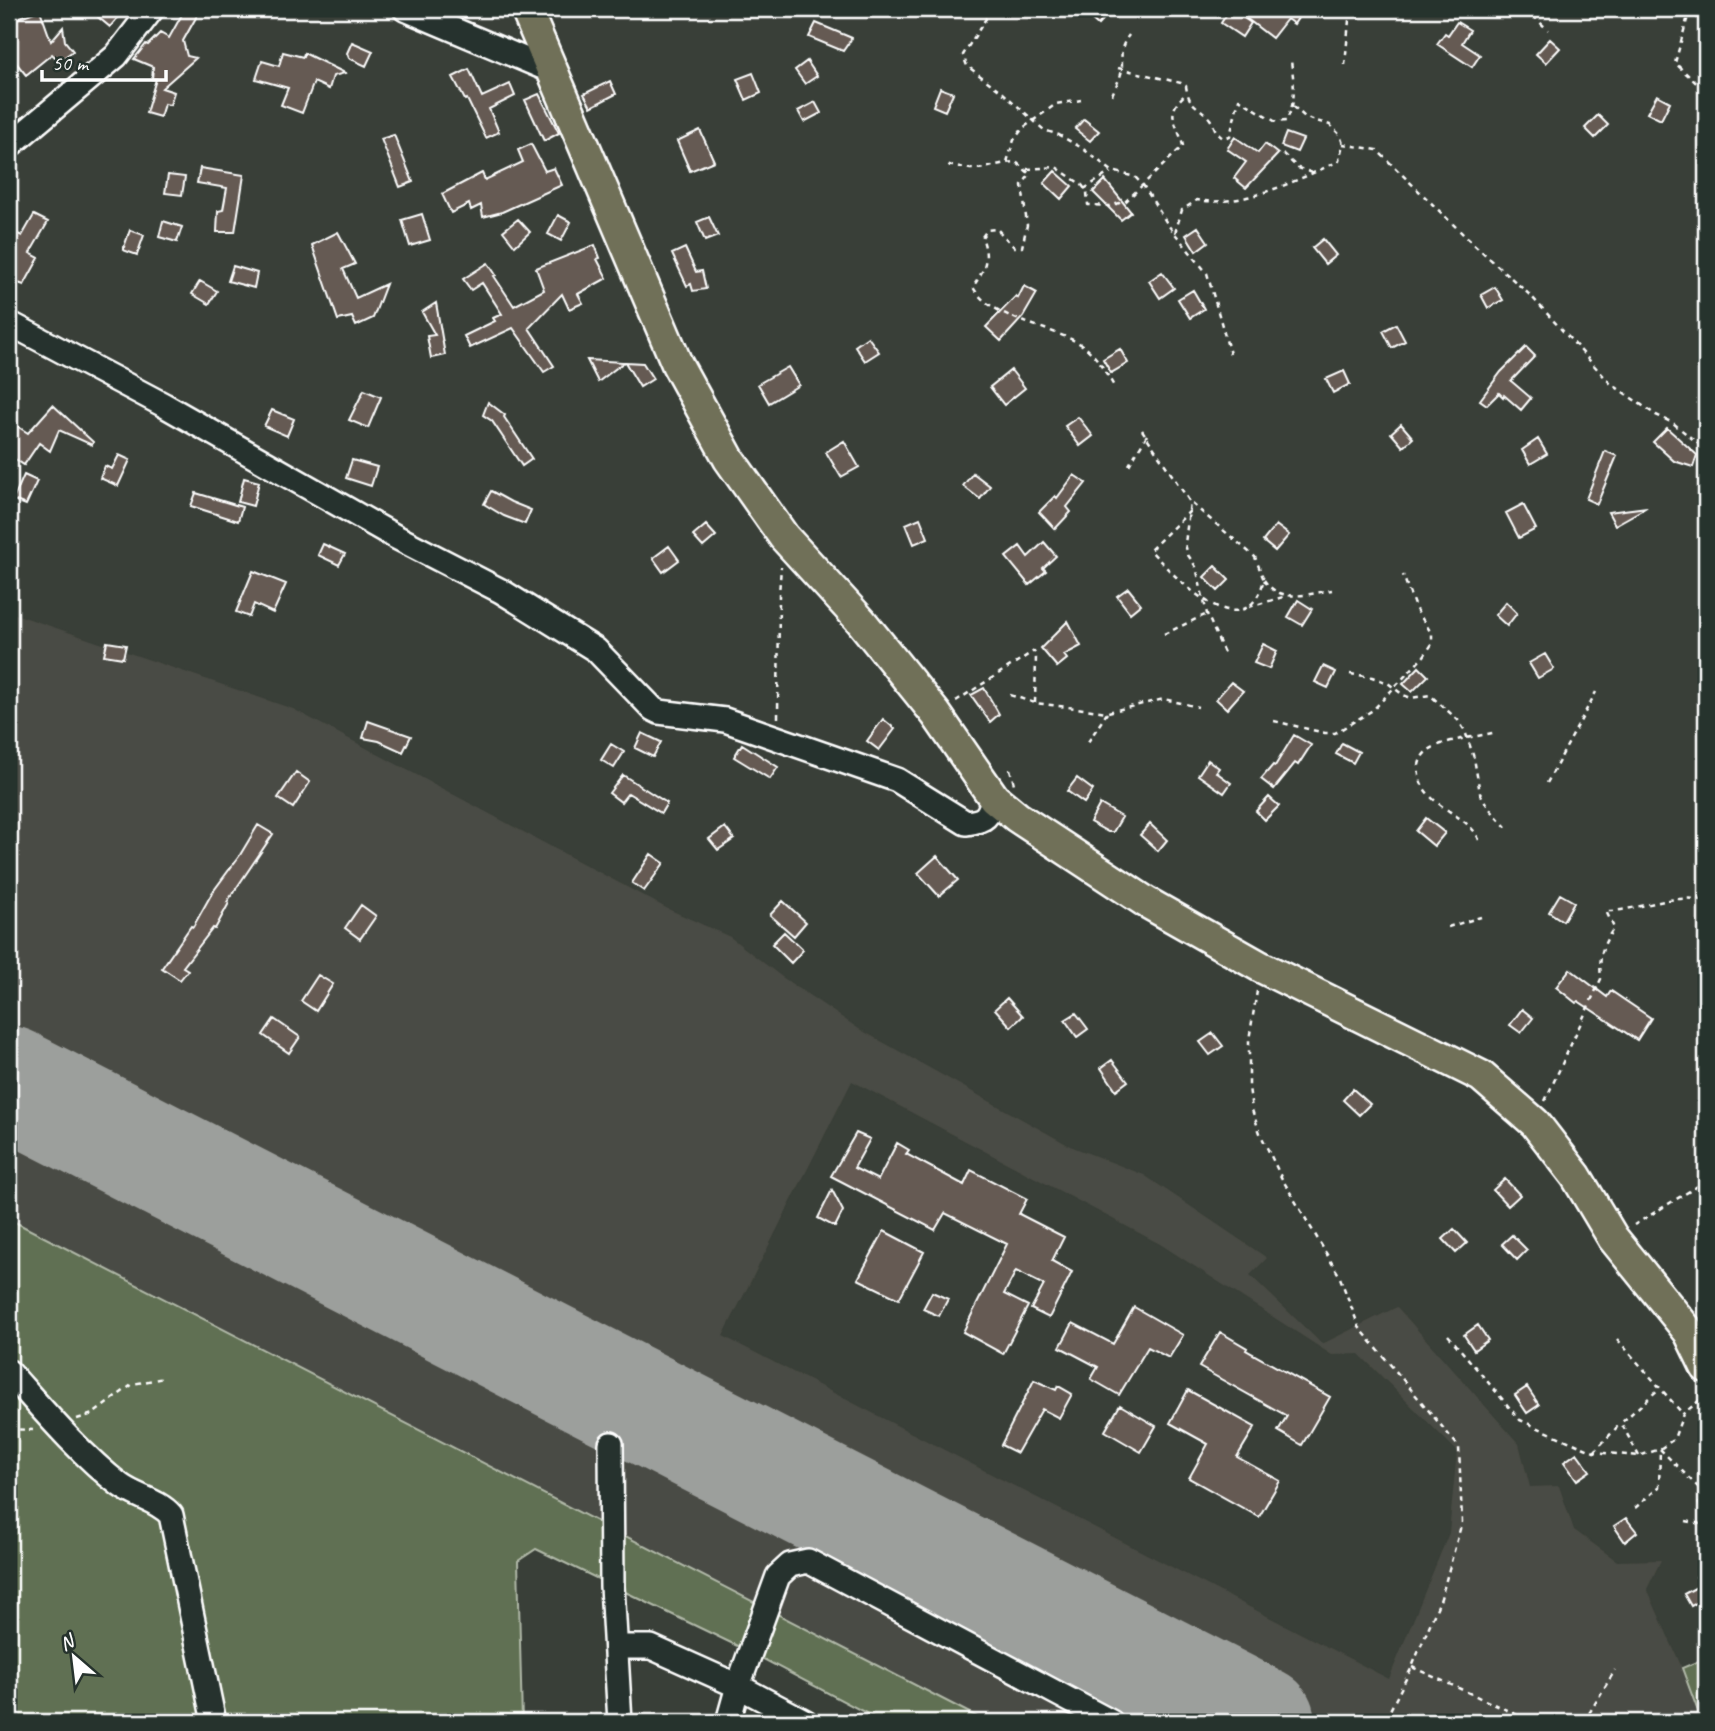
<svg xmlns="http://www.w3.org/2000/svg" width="1715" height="1731" font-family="Caveat,sans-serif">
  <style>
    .built { fill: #4a4b44; fill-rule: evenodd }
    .green { fill: #607052; stroke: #b0b8a8; stroke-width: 2 }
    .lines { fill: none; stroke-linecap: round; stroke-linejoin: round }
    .runway { stroke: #9c9f9c; stroke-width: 112 }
    .building { fill: #655a52; stroke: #fff; stroke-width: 2 }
    .minor-casing { stroke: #fff; stroke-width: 28 }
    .major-casing { stroke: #fff; stroke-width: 35 }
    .path { stroke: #fff; stroke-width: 2.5; stroke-dasharray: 5 5; stroke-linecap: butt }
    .minor { stroke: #26332d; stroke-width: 23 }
    .major { stroke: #706f59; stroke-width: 30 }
  </style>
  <rect width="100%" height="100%" fill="#393f38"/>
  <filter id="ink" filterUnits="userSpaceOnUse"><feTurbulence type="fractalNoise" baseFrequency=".0143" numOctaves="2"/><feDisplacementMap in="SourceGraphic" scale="14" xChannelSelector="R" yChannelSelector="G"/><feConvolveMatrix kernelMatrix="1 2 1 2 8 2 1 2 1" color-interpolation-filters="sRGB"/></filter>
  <g filter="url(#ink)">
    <path class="built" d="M9,612L293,709L668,909L730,937L782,977L859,1029L1070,1146L1144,1175L1267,1258L1250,1275L1322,1344L1397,1307L1519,1444L1530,1487L1559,1486L1574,1530L1617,1561L1661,1560L1647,1589L1682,1668L1702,1722H987L9,1219ZM852,1081L1160,1244L1332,1355L1359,1354L1457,1451L1449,1533L1389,1679L723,1336Z"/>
    <path class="green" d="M9,1219L987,1722H883L752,1653L536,1549L518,1561L522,1722H9Z
      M1706,1658V1722H1702L1682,1668Z"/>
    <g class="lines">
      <path class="runway" d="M9,1082L1259,1722"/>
    </g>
    <path class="building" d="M104,9H125L110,27L98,17Z
      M185,9L198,14L183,41L187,56L196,58L162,88L174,92L170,105L164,104L160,117L146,113L156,79H152L153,67L134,59L146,44L148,45L160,33L169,38Z
      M1080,9H1113L1098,25Z
      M1230,9L1251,23L1242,37L1221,23Z
      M1251,9H1304L1294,24L1287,19L1272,38L1246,18Z
      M40,10L51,41L63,27L65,41L73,51L62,59H57L52,54L26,75L9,54V21Z
      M1457,22L1470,30L1462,43L1480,55L1472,67L1437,44L1445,33L1448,35Z
      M816,23L852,38L843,51L809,37Z
      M1550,39L1560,48L1546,63L1536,54Z
      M352,42L373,51L366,66L349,58L347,53Z
      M283,52L303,57L304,53L345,73L333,76L329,89L314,82L302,113L281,105L288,88L256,79L262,61L279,66Z
      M807,61L817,76L805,84L795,70Z
      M469,69L482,97L510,84L515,96L489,109L499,132L486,138L467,99L465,100L453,77Z
      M753,73L761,93L746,100L737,79Z
      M610,81L616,94L591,107L584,94Z
      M940,88L953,93L945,111L933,106Z
      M539,94L559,133L544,141L525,100Z
      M1657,95L1670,102L1661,120L1647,113Z
      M815,102L821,113L804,122L798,111Z
      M1598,115L1608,125L1595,138L1585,128Z
      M1084,119L1099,131L1090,141L1075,129Z
      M700,130L714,161L690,171L677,141Z
      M1286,133L1303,139L1297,152L1281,146Z
      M394,135L413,182L400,187L381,139Z
      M1235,137L1258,153L1265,144L1278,154L1246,188L1234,178L1246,162L1227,149Z
      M531,144L545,171L554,168L562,185L502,212L483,217L481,205L471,210L469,204L451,213L442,194L482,173L485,180L523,162L518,150Z
      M200,168L244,175L235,232H217L218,211L223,210L227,188L197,183Z
      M1055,171L1072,186L1061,199L1044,183Z
      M168,175L185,177L182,195L165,193Z
      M1105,180L1131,212L1121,220L1093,192Z
      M422,214L430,240L410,246L402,220Z
      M34,215L48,222L30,253L39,258L24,285L9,280V230L22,236Z
      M558,215L571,222L561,241L548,234Z
      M709,217L718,236L705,241L697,222Z
      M518,219L530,232L515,246L503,231Z
      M163,221L182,227L177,242L159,237Z
      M1198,227L1208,242L1196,251L1186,235Z
      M130,230L144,235L137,255L123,250Z
      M338,232L355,264L343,269L356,298L386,284L373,318L356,326L352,317L338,320L312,245Z
      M1323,239L1336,255L1325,264L1312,248Z
      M595,245L600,258L597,259L607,278L578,294L583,303L569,309L562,294L529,328L554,366L544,372L513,328L470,348L464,336L495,321L493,318L502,314L482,283L471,290L463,279L488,263L496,275L494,276L514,306L544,290L536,268Z
      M685,248L696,272L702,271L706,289L693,291L691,284L687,286L672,254Z
      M233,266L257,273L254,288L228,281Z
      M1162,272L1174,288L1160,298L1149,281Z
      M200,281L217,291L209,304L192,294Z
      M1024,286L1037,293L1023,317L1001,341L986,327L1016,296L1018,298Z
      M1495,287L1503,300L1488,308L1481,295Z
      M1193,290L1204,309L1190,318L1178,299Z
      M436,303L445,355L431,358L427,336L435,335L422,312Z
      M1396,324L1405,341L1392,348L1383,331Z
      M868,337L879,352L865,361L855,346Z
      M1526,347L1535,356L1511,381L1531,398L1521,410L1504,395L1503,397L1499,393L1487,405L1480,400L1501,372Z
      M1120,349L1128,363L1111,373L1103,359Z
      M587,360L624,362L598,382Z
      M625,362L643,363L653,379L640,387Z
      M788,367L799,385L769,403L758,384Z
      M1011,370L1025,388L1004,405L990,387Z
      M1344,371L1350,384L1333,393L1326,379Z
      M364,390L381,397L368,428L349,420Z
      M488,402L505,415L504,417L532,459L522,466L492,421L483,415Z
      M53,405L93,442L92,445L59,430L50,451L39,443L24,465L9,455V421L28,433Z
      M272,410L294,419L287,436L264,426Z
      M1078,417L1093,436L1080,446L1065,426Z
      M1401,424L1413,438L1403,447L1391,433Z
      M1667,428L1697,455L1693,467L1674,461L1653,442Z
      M1538,439L1547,454L1530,464L1522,450Z
      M844,441L859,467L841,477L826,452Z
      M1605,451L1617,456L1597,504L1586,499Z
      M119,455L130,460L118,486L100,478L105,466L112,469Z
      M352,460L377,467L371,486L346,478Z
      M973,473L990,486L980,499L963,486Z
      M24,475L37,481L26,505L13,500Z
      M1074,475L1086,483L1067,507L1071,512L1055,529L1039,512L1055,496L1057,498Z
      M244,478L259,482L253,506L238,502Z
      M491,491L511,502L531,510L525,524L504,516L484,504Z
      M196,493L242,507L238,521L191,506Z
      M1523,504L1536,529L1519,538L1506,513Z
      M1647,507L1615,525L1608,512Z
      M920,518L928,538L914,544L906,524Z
      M706,525L716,536L703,547L693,536Z
      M1276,525L1289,535L1275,551L1263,541Z
      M1044,542L1056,556L1043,568L1046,571L1029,585L1006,557L1020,546L1028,557Z
      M323,544L345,554L339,565L318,555Z
      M669,546L679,560L663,572L653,558Z
      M1215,566L1229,580L1218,591L1204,577Z
      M253,571L286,584L273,613L254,604L249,617L236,612Z
      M1128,588L1141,604L1130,613L1117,596Z
      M1298,600L1312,609L1302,625L1288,617Z
      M1506,602L1517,613L1507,626L1495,615Z
      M1068,621L1081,646L1064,655L1067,659L1057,667L1041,648Z
      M107,642L126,645L123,658L104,655Z
      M1263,644L1277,651L1269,669L1254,663Z
      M1545,654L1554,669L1538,678L1529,663Z
      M1323,666L1336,672L1328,688L1315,682Z
      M1419,667L1428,676L1412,692L1403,684Z
      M1231,682L1243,691L1227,709L1216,699Z
      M984,688L999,714L990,722L971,695Z
      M883,719L895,729L879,750L867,741Z
      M368,721L411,736L403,752L379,741L363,738Z
      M642,733L661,742L653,757L635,748Z
      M1294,735L1311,745L1298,765L1295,763L1274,789L1261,779L1273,765L1275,766Z
      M1342,743L1359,752L1353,763L1336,754Z
      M611,744L624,752L614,768L601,760Z
      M742,744L778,767L770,779L734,757Z
      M1208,760L1219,768L1216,772L1231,783L1224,793L1198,775Z
      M296,772L310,782L293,808L278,798Z
      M623,775L667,803L661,813L628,793L621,802L609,793Z
      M1077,778L1093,790L1084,803L1067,791Z
      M1269,797L1279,806L1265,820L1256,811Z
      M1100,804L1122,817L1113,832H1108L1090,822Z
      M1426,818L1445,833L1434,846L1416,831Z
      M1150,824L1167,840L1158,851L1140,835Z
      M258,825L273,834L227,902L229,903L215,929L213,928L183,967L188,970L180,980L162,968L191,926L193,927L212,893L240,855Z
      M725,827L734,839L718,850L709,839Z
      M651,854L664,863L644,891L632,883Z
      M937,856L958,880L939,896L918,873Z
      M1560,894L1574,902L1563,921L1549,912Z
      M783,901L806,922L794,936L770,915Z
      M361,905L376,916L360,939L345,928Z
      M784,932L803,950L791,963L772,944Z
      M1570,969L1607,997L1611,991L1651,1018L1637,1040L1578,1001L1576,1003L1556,987Z
      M318,975L333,984L316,1011L301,1001Z
      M1007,998L1023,1016L1011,1027L995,1009Z
      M1522,1009L1533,1018L1521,1033L1510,1025Z
      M1076,1013L1088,1029L1077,1037L1065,1020Z
      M274,1019L300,1037L289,1053L263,1035Z
      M1213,1033L1223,1046L1210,1055L1200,1042Z
      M1112,1060L1128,1081L1116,1090L1101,1068Z
      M1353,1089L1370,1104L1359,1115L1343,1100Z
      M856,1133L870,1139L854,1168L878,1180L897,1143L909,1150L906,1154L964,1185L971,1170L1027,1199L1019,1214L1064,1237L1052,1261L1072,1272L1049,1318L1031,1309L1044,1285L1016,1271L1004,1294L1028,1306L1003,1354L963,1332L1007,1244L945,1213L935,1230L831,1176Z
      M1505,1179L1520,1195L1508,1206L1493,1190Z
      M832,1190L843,1211L835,1227L818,1218Z
      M1454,1229L1467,1243L1456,1253L1443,1239Z
      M884,1231L924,1252L899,1299L858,1279Z
      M1512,1235L1527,1250L1517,1260L1502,1244Z
      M932,1292L948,1299L939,1316L923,1309Z
      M1134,1307L1183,1335L1169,1358L1148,1347L1119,1395L1091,1379L1098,1367L1060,1347L1073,1323L1113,1344Z
      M1478,1325L1488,1340L1474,1350L1464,1335Z
      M1220,1332L1247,1348L1246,1350L1330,1397L1302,1445L1278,1431L1287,1416L1199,1367Z
      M1034,1380L1056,1390L1058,1386L1072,1394L1059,1418L1042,1409L1017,1453L1001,1445Z
      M1527,1387L1539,1405L1527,1413L1515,1395Z
      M1188,1390L1255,1427L1237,1457L1280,1481L1259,1517L1189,1478L1208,1444L1170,1423Z
      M1120,1405L1156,1426L1141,1452L1105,1431Z
      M1577,1453L1590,1471L1577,1480L1564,1462Z
      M1626,1518L1637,1532L1625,1542L1614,1526Z
      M1706,1582V1597L1691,1606L1684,1594Z"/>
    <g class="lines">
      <g class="minor-casing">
        <path id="minor" d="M405,9L552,71
          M9,146L116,56L152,9
          M9,323L164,405L396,537L501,591L596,650L653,709L659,712L725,720L897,780L966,823C987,821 988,816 994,798
          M9,1372C43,1410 79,1453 120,1485C136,1497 158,1500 171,1515L214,1722
          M611,1444L612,1586L620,1722
          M616,1647H651L738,1686L806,1722
          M728,1722L738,1686L778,1576L790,1565L808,1561L1111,1722"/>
      </g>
      <g class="major-casing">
        <path id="major" d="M526,9L677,364L729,459L784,537L861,621L936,714L994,798L1017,817L1146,902L1261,967L1481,1076L1535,1123L1576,1176L1613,1238L1689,1332L1706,1367"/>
      </g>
      <path class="path" d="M989,9L990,12L963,55L967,66L1002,92L1044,130L1059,135L1082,148L1112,171L1135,177L1143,185L1168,225L1207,273L1230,354
        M1526,9L1548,30
        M1690,9L1675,63L1706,92
        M1465,10V9
        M1345,65L1350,9
        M1118,68L1181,83L1186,86C1189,108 1198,104 1210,119C1215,126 1214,132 1223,138L1230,136L1239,99L1276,122L1286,121C1297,101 1294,83 1291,61
        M1112,95C1115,87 1122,76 1122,68C1122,52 1119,49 1129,35
        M1343,144L1377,150L1466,237L1532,297L1610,383L1656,415L1673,423L1706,450
        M1283,154L1298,168L1313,173
        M1007,162L1014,140L1023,128L1056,104L1081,100
        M948,166C958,165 967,170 976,169C990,168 1002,162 1016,162L1030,174L1022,185L1027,225L1022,247H1014L997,229L987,230L982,237C990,259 985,268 973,287C991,320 1052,326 1082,345C1098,356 1106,373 1115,388
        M1027,169L1056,167L1082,185L1087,192L1088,205L1110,206L1126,201L1183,146C1178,122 1162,114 1187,93
        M1084,189L1111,172
        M1175,233L1182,210L1197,200C1242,208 1298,180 1339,161L1343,144L1340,135L1330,125L1306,118L1293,106
        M1142,430L1190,502L1185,544L1188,555L1196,567L1207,614L1224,653
        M1129,465L1147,435
        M1190,511L1150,550C1175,577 1244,653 1264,580L1255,557L1190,502
        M1264,580C1280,604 1307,594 1332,590
        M1249,607L1283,597
        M1164,634L1207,614
        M1350,674L1372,677L1388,683L1403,695L1411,698L1430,695L1458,720L1465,731L1474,758L1480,793L1488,807L1506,827
        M1010,695L1035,703L1108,712L1164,699L1198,707
        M956,701L1034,651L1036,655L1035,703
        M778,718L779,594L781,567
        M1274,721L1325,733H1335L1373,710L1424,656L1432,644V634L1415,608L1403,575
        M1088,742L1107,713
        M1010,769L1014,784
        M1547,783L1596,692
        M1479,840C1470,813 1414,805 1419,765C1421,755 1427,750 1436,746C1453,739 1477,737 1496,732
        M1448,927L1481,917
        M1257,991L1249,1040V1087L1252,1110L1260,1133L1281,1177L1339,1275L1359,1327L1459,1447L1462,1522L1441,1598L1412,1667L1384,1722
        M1545,1101L1601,979C1599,958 1601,946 1614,928L1606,911C1639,911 1673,892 1706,901
        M1634,1225L1706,1181
        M1448,1335L1520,1420L1594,1452L1639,1456L1660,1449L1674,1439L1683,1414L1706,1395
        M1617,1339L1683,1414
        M77,1419L93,1414L133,1384L164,1378
        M9,1429L33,1430
        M1660,1449L1701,1490L1699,1504L1706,1519
        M1594,1452L1620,1424
        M1639,1456L1621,1423L1660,1388
        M1635,1508L1659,1487L1660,1449
        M1686,1521L1706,1525
        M1706,1555L1696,1578L1706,1595
        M1412,1667L1533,1722
        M1584,1722L1615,1670"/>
      <use href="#minor" class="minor"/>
      <use href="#major" class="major"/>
    </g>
  </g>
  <rect width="1715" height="1731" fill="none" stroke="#26332d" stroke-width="35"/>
  <rect x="18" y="18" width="1680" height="1696" fill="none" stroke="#fff" stroke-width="2.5" filter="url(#ink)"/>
  <g transform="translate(74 1657) rotate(332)" stroke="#26332d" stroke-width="5" paint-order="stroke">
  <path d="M0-5L12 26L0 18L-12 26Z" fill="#ffffff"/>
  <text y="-10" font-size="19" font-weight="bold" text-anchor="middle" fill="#ffffff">N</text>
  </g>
  <path d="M42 70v10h124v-10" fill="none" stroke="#ffffff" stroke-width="3.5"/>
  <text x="52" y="70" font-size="21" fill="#ffffff" stroke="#26332d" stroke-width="5" paint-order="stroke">50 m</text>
</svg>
